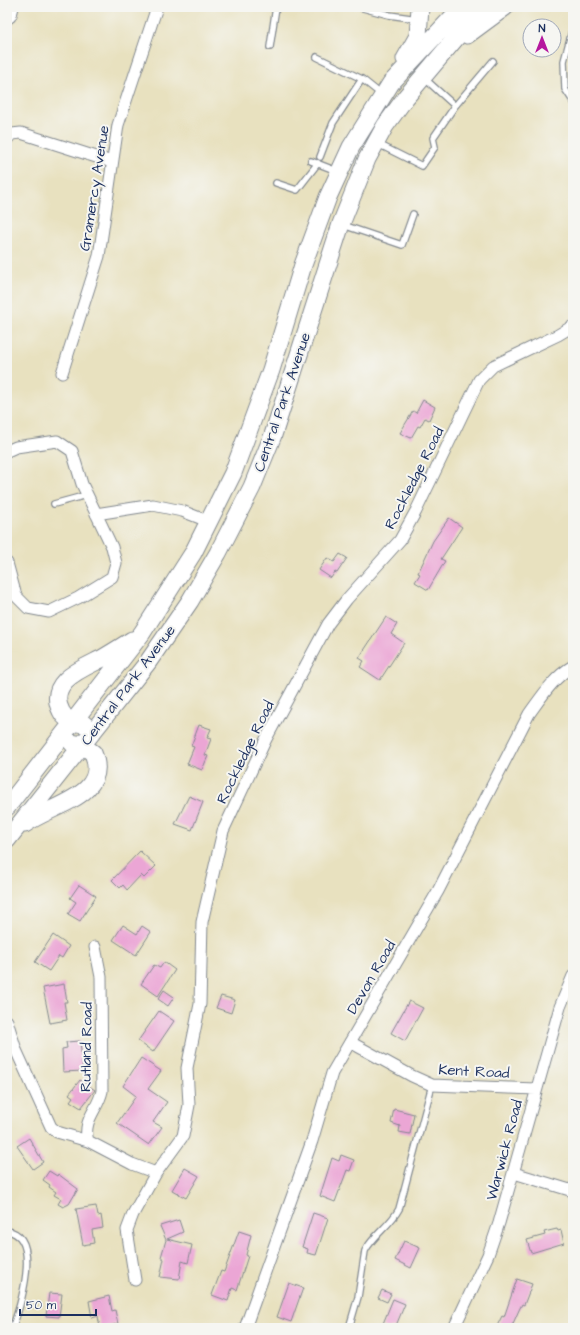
<svg xmlns="http://www.w3.org/2000/svg" width="580" height="1335" font-family="'Architects Daughter',sans-serif">
  <style>
    .building { fill: #eba6d5 }
    .lines { fill: none; stroke-linecap: round; stroke-linejoin: round }
    .lane-casing { stroke: #82888e; stroke-width: 8 }
    .street-casing { stroke: #82888e; stroke-width: 13 }
    .primary-casing { stroke: #82888e; stroke-width: 19 }
    .highway-casing { stroke: #82888e; stroke-width: 21 }
    .lane { stroke: #fff; stroke-width: 5.5 }
    .street { stroke: #fff; stroke-width: 11 }
    .primary { stroke: #fff; stroke-width: 17 }
    .highway { stroke: #fff; stroke-width: 19 }
    .labels { text-anchor: middle; stroke-width: 4; stroke-linejoin: round; paint-order: stroke }
    .street-label { font-size: 15px; fill: #1b2f5e; stroke: #f6f6f2 }
  </style>
  <rect width="100%" height="100%" fill="#f6f6f2"/>
  <filter id="ink" filterUnits="userSpaceOnUse"><feTurbulence type="fractalNoise" baseFrequency=".025" numOctaves="2"/><feDisplacementMap in="SourceGraphic" scale="8" xChannelSelector="R" yChannelSelector="G"/><feConvolveMatrix kernelMatrix="1 2 1 2 8 2 1 2 1" color-interpolation-filters="sRGB"/></filter>
  <filter id="wash" filterUnits="userSpaceOnUse"><feTurbulence type="fractalNoise" baseFrequency=".012" numOctaves="4" result="noise"/><feDisplacementMap in="SourceGraphic" scale="16" xChannelSelector="R" yChannelSelector="G"/><feGaussianBlur stdDeviation="0.9" result="paint"/><feColorMatrix in="noise" values="0 0 0 0 0 0 0 0 0 0 0 0 0 0 0 0 0 1.4 0 .05"/><feComposite in="paint" operator="in"/></filter>
  <g filter="url(#wash)">
    <rect width="100%" height="100%" fill="#e8e1bf"/>
    <g id="blocks">
      <path class="building" d="M423,400L435,407L429,420L425,418L420,427L418,426L411,438L400,433L413,411L416,413Z
        M449,518L462,527L441,559L445,561L428,590L415,582L420,574L418,573L433,541Z
        M340,554L347,558L337,573L335,572L331,578L319,570L327,558L334,562Z
        M386,617L397,624L391,634L404,643L380,680L360,667L364,661L359,658Z
        M199,725L211,729L207,738L211,739L205,755L208,756L202,770L187,764L194,747L191,746Z
        M189,796L203,802L192,830L175,824Z
        M140,851L156,866L144,878L141,875L127,890L123,885L120,888L112,880Z
        M79,885L96,896L80,921L68,914L76,902L70,898Z
        M123,925L137,934L142,926L151,932L136,955L113,940Z
        M53,935L69,946L62,958L59,956L49,971L35,962Z
        M164,962L175,970L158,996L141,984L154,965L160,968Z
        M64,984L67,1002H64L67,1020L50,1023L43,988Z
        M164,990L174,997L168,1006L158,999Z
        M221,996L235,1000L231,1013L216,1008Z
        M409,1001L423,1008L405,1041L391,1033Z
        M159,1011L174,1021L153,1052L138,1041Z
        M80,1041L83,1071L63,1072L62,1049L67,1048L66,1042Z
        M141,1058L161,1071L148,1089L167,1102L153,1122L162,1127L149,1145L117,1123L136,1096L123,1086Z
        M80,1080L95,1090L81,1108L70,1101L73,1097L69,1094Z
        M394,1109L414,1114L410,1134L399,1132L400,1126L391,1123Z
        M29,1138L43,1162L33,1169L17,1146Z
        M341,1155L354,1160L350,1171L347,1170L335,1202L320,1196L332,1158L339,1161Z
        M185,1168L199,1176L186,1198L172,1190Z
        M49,1171L57,1176L58,1174L78,1189L69,1204L63,1207L58,1204L61,1199L54,1195L56,1192L49,1187L50,1185L43,1180Z
        M96,1206L98,1216L101,1215L103,1228L92,1230L94,1243L83,1245L76,1209Z
        M313,1213L328,1218L316,1255L307,1253L308,1249L302,1247Z
        M179,1220L183,1232L167,1239L192,1245L188,1263L182,1261L179,1279L160,1277L164,1259L161,1257L166,1240L160,1226Z
        M557,1229L558,1231L561,1230L564,1243L531,1253L527,1240L545,1235L544,1232Z
        M239,1231L251,1235L246,1255L248,1256L237,1290L232,1288L228,1301L212,1295L221,1271L224,1272Z
        M404,1241L420,1248L411,1268L395,1260Z
        M517,1279L532,1284L524,1305L522,1304L519,1310L511,1328H496L502,1316L504,1317Z
        M289,1283L303,1288L291,1322L277,1317Z
        M382,1290L391,1294L387,1302L378,1298Z
        M49,1293L62,1294L59,1317L46,1316Z
        M109,1296L112,1311L115,1310L118,1324L100,1328L98,1316L92,1318L89,1301Z
        M393,1299L405,1304L395,1328H387L382,1326Z"/>
    </g>
  </g>
  <g filter="url(#ink)">
    <use href="#blocks" fill-opacity="0" stroke="#82888e" stroke-width="1"/>
    <g class="lines">
      <g class="lane-casing">
        <path id="lane" d="M359,7L389,15L418,19
          M572,31L564,61L565,89L573,101
          M270,47L276,7
          M317,57L362,79L382,95
          M424,78L455,106L493,61
          M378,144L422,166L435,147L433,138L455,106
          M320,157L333,123L362,79
          M311,161L337,171
          M276,183L297,190L318,163
          M343,225L402,245L413,214
          M54,504L87,495
          M7,1231C43,1235 20,1309 12,1328
          M349,1328L358,1297L365,1251C373,1235 390,1226 399,1209L432,1085"/>
      </g>
      <g class="street-casing">
        <path id="street" d="M7,139L12,134L21,133L112,162
          M62,373L99,256L118,125L157,7
          M7,451L16,447L57,441L72,451L82,484L112,547L116,563L112,577L78,598L49,612L28,608L16,596L7,563
          M96,514L153,505L182,511L210,522
          M95,947L101,977L102,1091C98,1110 82,1120 88,1141L132,1164L156,1173
          M7,1021L16,1050L51,1127L57,1132L88,1141
          M350,1042L412,1076L432,1085L536,1089
          M514,1173L573,1191
          M135,1280L127,1230L133,1214L156,1173L183,1136L189,1105L187,1068L200,1004L202,922L223,831L266,739L328,624L347,599L400,540L416,511L479,380L493,366L558,335L573,326
          M245,1328L312,1141L332,1073L438,891L529,714C542,696 554,677 573,666
          M454,1328L488,1255L499,1223L560,1007L573,976"/>
      </g>
      <g class="primary-casing">
        <path id="primary" d="M467,35L505,7
          M405,59L418,36L420,7
          M84,724C74,723 65,720 61,711C46,681 84,668 103,658C113,652 123,646 132,640
          M7,807L142,633L193,553L233,473L271,370L303,265L328,197L351,147L391,83L462,7
          M25,824C50,805 111,796 93,753L82,745L72,743
          M7,840L148,662L190,601L218,553L252,487L273,435L341,224L367,159L385,126L406,97L482,7"/>
      </g>
      <g class="highway-casing">
        <path id="highway" d="M7,14L9,7"/>
      </g>
      <use href="#lane" class="lane"/>
      <use href="#street" class="street"/>
      <use href="#primary" class="primary"/>
      <use href="#highway" class="highway"/>
    </g>
  </g>
  <g class="labels">
    <g class="street-label">
      <text transform="translate(94 188) rotate(-81)" y="5">Gramercy Avenue</text>
      <text transform="translate(282 402) rotate(-71)" y="5">Central Park Avenue</text>
      <text transform="translate(414 478) rotate(-63)" y="5">Rockledge Road</text>
      <text transform="translate(128 685) rotate(-53)" y="5">Central Park Avenue</text>
      <text transform="translate(245 752) rotate(-64)" y="5">Rockledge Road</text>
      <text transform="translate(371 977) rotate(-60)" y="5">Devon Road</text>
      <text transform="translate(86 1047) rotate(-89)" y="5">Rutland Road</text>
      <text transform="translate(474 1071) rotate(3)" y="5">Kent Road</text>
      <text transform="translate(504 1150) rotate(-75)" y="5">Warwick Road</text>
    </g>
  </g>
  <rect width="580" height="1335" fill="none" stroke="#f6f6f2" stroke-width="24"/>
  <g transform="translate(542 38)"><circle r="19" fill="#f6f6f2" stroke="#9ea6b7"/>
  <path d="M0-3L7 15L0 10L-7 15Z" fill="#b5179e"/>
  <text y="-6" font-size="11" font-weight="bold" text-anchor="middle" fill="#1b2f5e">N</text>
  </g>
  <path d="M20 1309v6h76v-6" fill="none" stroke="#1b2f5e" stroke-width="2"/>
  <text x="26" y="1309" font-size="12" fill="#1b2f5e" stroke="#f6f6f2" stroke-width="3" paint-order="stroke">50 m</text>
</svg>
